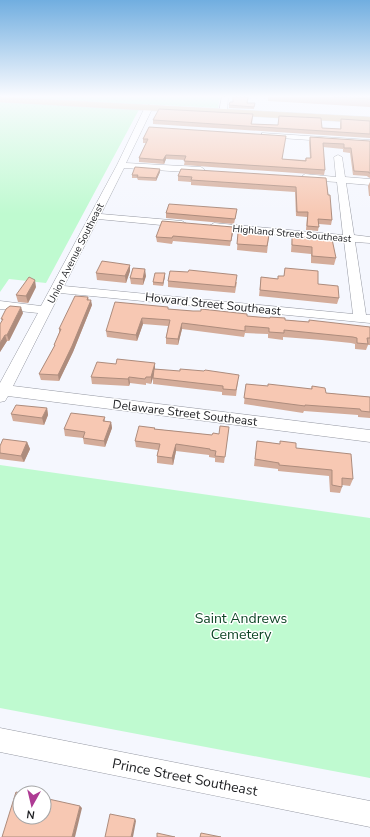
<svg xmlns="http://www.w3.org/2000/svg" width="370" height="837" font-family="'Nunito Sans',sans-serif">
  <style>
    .green { fill: #bffad0 }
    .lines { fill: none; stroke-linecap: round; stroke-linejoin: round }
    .minor-casing { stroke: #9699a3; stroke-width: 1 }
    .major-casing { stroke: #d6d6d7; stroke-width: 1 }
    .minor { fill: #fff; fill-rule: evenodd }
    .major { fill: #e0c5a4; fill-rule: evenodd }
    .wall { fill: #d4ac9a }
    .shaded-wall { fill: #ad8c7d }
    .building { fill: #f7c8b3; stroke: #ad8c7d }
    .labels { text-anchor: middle; stroke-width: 3; stroke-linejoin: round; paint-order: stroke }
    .far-street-label { font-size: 10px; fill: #1c1d20; stroke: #fff }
    .street-label { font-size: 12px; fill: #1c1d20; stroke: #fff }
    .near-park-label { font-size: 14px; fill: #0d4525; stroke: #fff }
    .near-street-label { font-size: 14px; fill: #1c1d20; stroke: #fff }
  </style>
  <rect width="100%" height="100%" fill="#f5f7fe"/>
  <path class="green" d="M0,97H220L218,108L142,104L46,283L9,279L0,292Z
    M0,465L370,518V778L0,708Z"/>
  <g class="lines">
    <g class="minor-casing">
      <path id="minor" d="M222,97H228L227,112L223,114L219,112Z
        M149,105L153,107L126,163L201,167L205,170L201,173L124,168L101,214L182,221L187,224L182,227L98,219L64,286L353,314L344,241L214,229L209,226L214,223L343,235L337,182L305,180L301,177L305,174L336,177L334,157L338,155L342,157L345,177L370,179V185L346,183L354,235L370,237V243L355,242L366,315H370V323L60,293L13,386L370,430V442L8,396L5,401L0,402V383L38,313L0,309V301L41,306L117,165L145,107Z
        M262,133L370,140V144L265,137H262Z
        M0,728L370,801V827L0,752Z"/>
    </g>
    <g class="major-casing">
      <path id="major" d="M0,97L370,117V123L0,102Z"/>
    </g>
    <use href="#minor" class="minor"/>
    <use href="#major" class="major"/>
  </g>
  <path class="wall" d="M249,97L247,103H255L254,109L229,108V105L233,102Z
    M268,97H370V107L268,101Z
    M253,114L252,124L340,129V123L341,119L370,121V138L153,124V120Z
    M149,127L282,159L305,160L306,158H310L309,142L310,137L370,141V178L368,177L367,176L353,175L350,153L343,152V149L323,147L325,170L324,175L184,165L185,160L166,159L164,164L139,162V158L146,143H143V139Z
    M160,172L156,181L138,180L137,178H132V175Z
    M178,176L326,178L332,220L331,225L319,224L318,231L306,230L307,217L296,216L295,192L191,185V182L178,181Z
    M370,182V196H369L368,186Z
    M166,213L236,214L234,224L166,218Z
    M233,227L230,246L173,241L172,244L157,242L156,237Z
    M238,233L269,235L267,253L237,250Z
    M307,233L319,238L336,258L334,265L311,263V254L291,252L292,237H307Z
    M130,265V271L126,283L97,280L96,273Z
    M285,268L318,284L339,298L337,304L259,296L261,277L278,279L284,276Z
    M165,273V276L163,286L153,285V282Z
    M146,276L143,285L131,284L130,278Z
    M168,281L237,282L235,293L168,287Z
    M36,287L28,303L18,302L16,295Z
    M88,297L89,300L92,305L73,352L59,381L41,380L39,374L54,347V345L59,333V329Z
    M168,309L285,320L370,327V345H368L366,350L355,349V344L351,343L322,340L283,337V340L268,338V334L245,333L244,337L182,329L178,345L166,344V338L168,326L143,324L137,341L107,337L106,331Z
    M23,313L9,341H7L0,352L2,320L1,319Z
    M155,369L238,381L236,396L222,395V392L153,384V378L151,384L146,383V385L130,383L129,386L92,384L91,377Z
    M246,384L268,386L311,389L312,386L326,393L370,397V418L358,417V415L304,411L303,413L244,404Z
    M47,408L48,415L44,425L13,421L11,414Z
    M105,417V421L111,422L112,428L105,447L84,444L83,438L65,436L64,429Z
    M155,428V429L212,435L219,434H228L224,463L215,462V458L209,457V455L176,451L173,465L157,463V456L158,450L136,447L135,441Z
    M257,441L280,444V441L296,448L353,479L350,486L342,485V487L340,493L330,492L329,476L278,471V469L254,466Z
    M27,442L30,449L24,462L0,459V453Z"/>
  <path class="shaded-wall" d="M166,155V159L164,164L163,160Z
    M160,169V172L156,181V178Z
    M233,227V233L230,246L231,241Z
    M130,265V271L126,283L125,276Z
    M145,269L146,276L143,285V279Z
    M165,273V276L163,286V283Z
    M35,280L36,287L28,303L26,296Z
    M91,300L92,305L73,352L59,381L58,375Z
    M21,307L23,313L9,341L7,335Z
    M142,318L143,324L137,341L136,335Z
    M182,323V329L178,345V339Z
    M5,335L7,341L0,352V343Z
    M155,363V370L151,384V377Z
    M129,377L130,383L129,386L128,379Z
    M47,408L48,415L44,425L42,418Z
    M111,422L112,428L105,447L104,441Z
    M27,442L30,449L24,462L21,456Z
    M176,444V451L173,465L172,458Z
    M80,806L82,808L75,837H72Z
    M135,819L136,821L133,837H131Z"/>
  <path class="building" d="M233,97H248L247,103H255L254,107L229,105L230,102H233Z
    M334,97H370V99Z
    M159,109L253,114L251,124L278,125L279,116L321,118L322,128L341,129V119L370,121V134L153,120Z
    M149,127L286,136L282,159L306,161V158H311L310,137L370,141V173H369V172L354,171L351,148H344V144L323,143L325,170L184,161L186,156L166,155L163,160L139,158L148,139H143Z
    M135,167L160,169L156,178L137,177L138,175H132Z
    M181,169L326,178L328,195H330L332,220L318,219L319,227L307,226L308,212H297L296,187L191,180L192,177L178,176Z
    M169,204L237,209L235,219L166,213Z
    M162,221L233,227L231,241L173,236L172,238L156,237Z
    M238,233L269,235L267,246L237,244Z
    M307,233L319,234V238L332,239L336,258L312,256V247L292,245V237H307Z
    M102,261L130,265L125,276L96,273Z
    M133,268L145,269L143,279L130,278Z
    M285,268L318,271V284L338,286L339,298L260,290L261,277L278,279V276H284Z
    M189,270L237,275L235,287L168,281L170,271L188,272Z
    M155,273H165L163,283L153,282Z
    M29,277L35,280L26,296L16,295Z
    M75,296L88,297L87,300H91L72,346L58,375L39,374L55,345H54L61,329H59Z
    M115,302L168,307V309L193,311H201V309L247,314V316L270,318V317L285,318V320L309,322V320L370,327V338H367L368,344L357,343V338L353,337L323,334L284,330V333L269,332V328L245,326V331L182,323L178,339L166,338L170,320L142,318L136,335L106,331Z
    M10,306L21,307L7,335H5L0,343V324L3,319H1L6,309Z
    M117,359L155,363L151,377H146L145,379L129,377L128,379L91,377L97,362L116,364Z
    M154,369L180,371V369L204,371L205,370L239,375L236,390L223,389V386L153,378Z
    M246,384L268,386V384L312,389V386L325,388L326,393L370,397V412L361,411L360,409L305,405V406L244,398Z
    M16,405L47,408L42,418L11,414Z
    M71,413L105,417L103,421L111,422L104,441L83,438L85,432L64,429Z
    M139,426L155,428L154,429L212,435L213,433L219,434L220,426L229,427L225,457L215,456L216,451L210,450V449L176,444L172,458L157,456L160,444L135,441Z
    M3,439L27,442L21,456L0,453V446Z
    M257,441L280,444V441L296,443V448L351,454L353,479L342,478V487L332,485V470L279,465V463L255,459Z
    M16,792L20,793V817H44V798L80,806L72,837H2Z
    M110,814L135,819L131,837H105Z
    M157,833L175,837H157Z
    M201,833L221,837H200Z"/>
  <linearGradient id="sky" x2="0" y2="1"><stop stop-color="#71aee0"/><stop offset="0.45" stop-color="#fafbff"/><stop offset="1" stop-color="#fafbff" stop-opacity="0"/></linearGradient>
  <rect width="370" height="214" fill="url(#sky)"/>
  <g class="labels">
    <g class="far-street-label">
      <text transform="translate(292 233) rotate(5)" y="4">Highland Street Southeast</text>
      <text transform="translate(75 253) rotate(-63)" y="4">Union Avenue Southeast</text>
    </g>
    <g class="street-label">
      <text transform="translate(213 304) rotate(6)" y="4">Howard Street Southeast</text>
      <text transform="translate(185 413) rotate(7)" y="4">Delaware Street Southeast</text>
    </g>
    <g class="near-park-label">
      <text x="241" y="623">Saint Andrews<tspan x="241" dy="16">Cemetery</tspan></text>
    </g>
    <g class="near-street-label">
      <text transform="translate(185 777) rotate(11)" y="5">Prince Street Southeast</text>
    </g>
  </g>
  <g transform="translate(32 805) rotate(188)"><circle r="19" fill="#ffffff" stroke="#a4a5a6"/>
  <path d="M0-3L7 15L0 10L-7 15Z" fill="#ae3b94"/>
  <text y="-6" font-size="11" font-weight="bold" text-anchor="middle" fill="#1c1d20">N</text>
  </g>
</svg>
